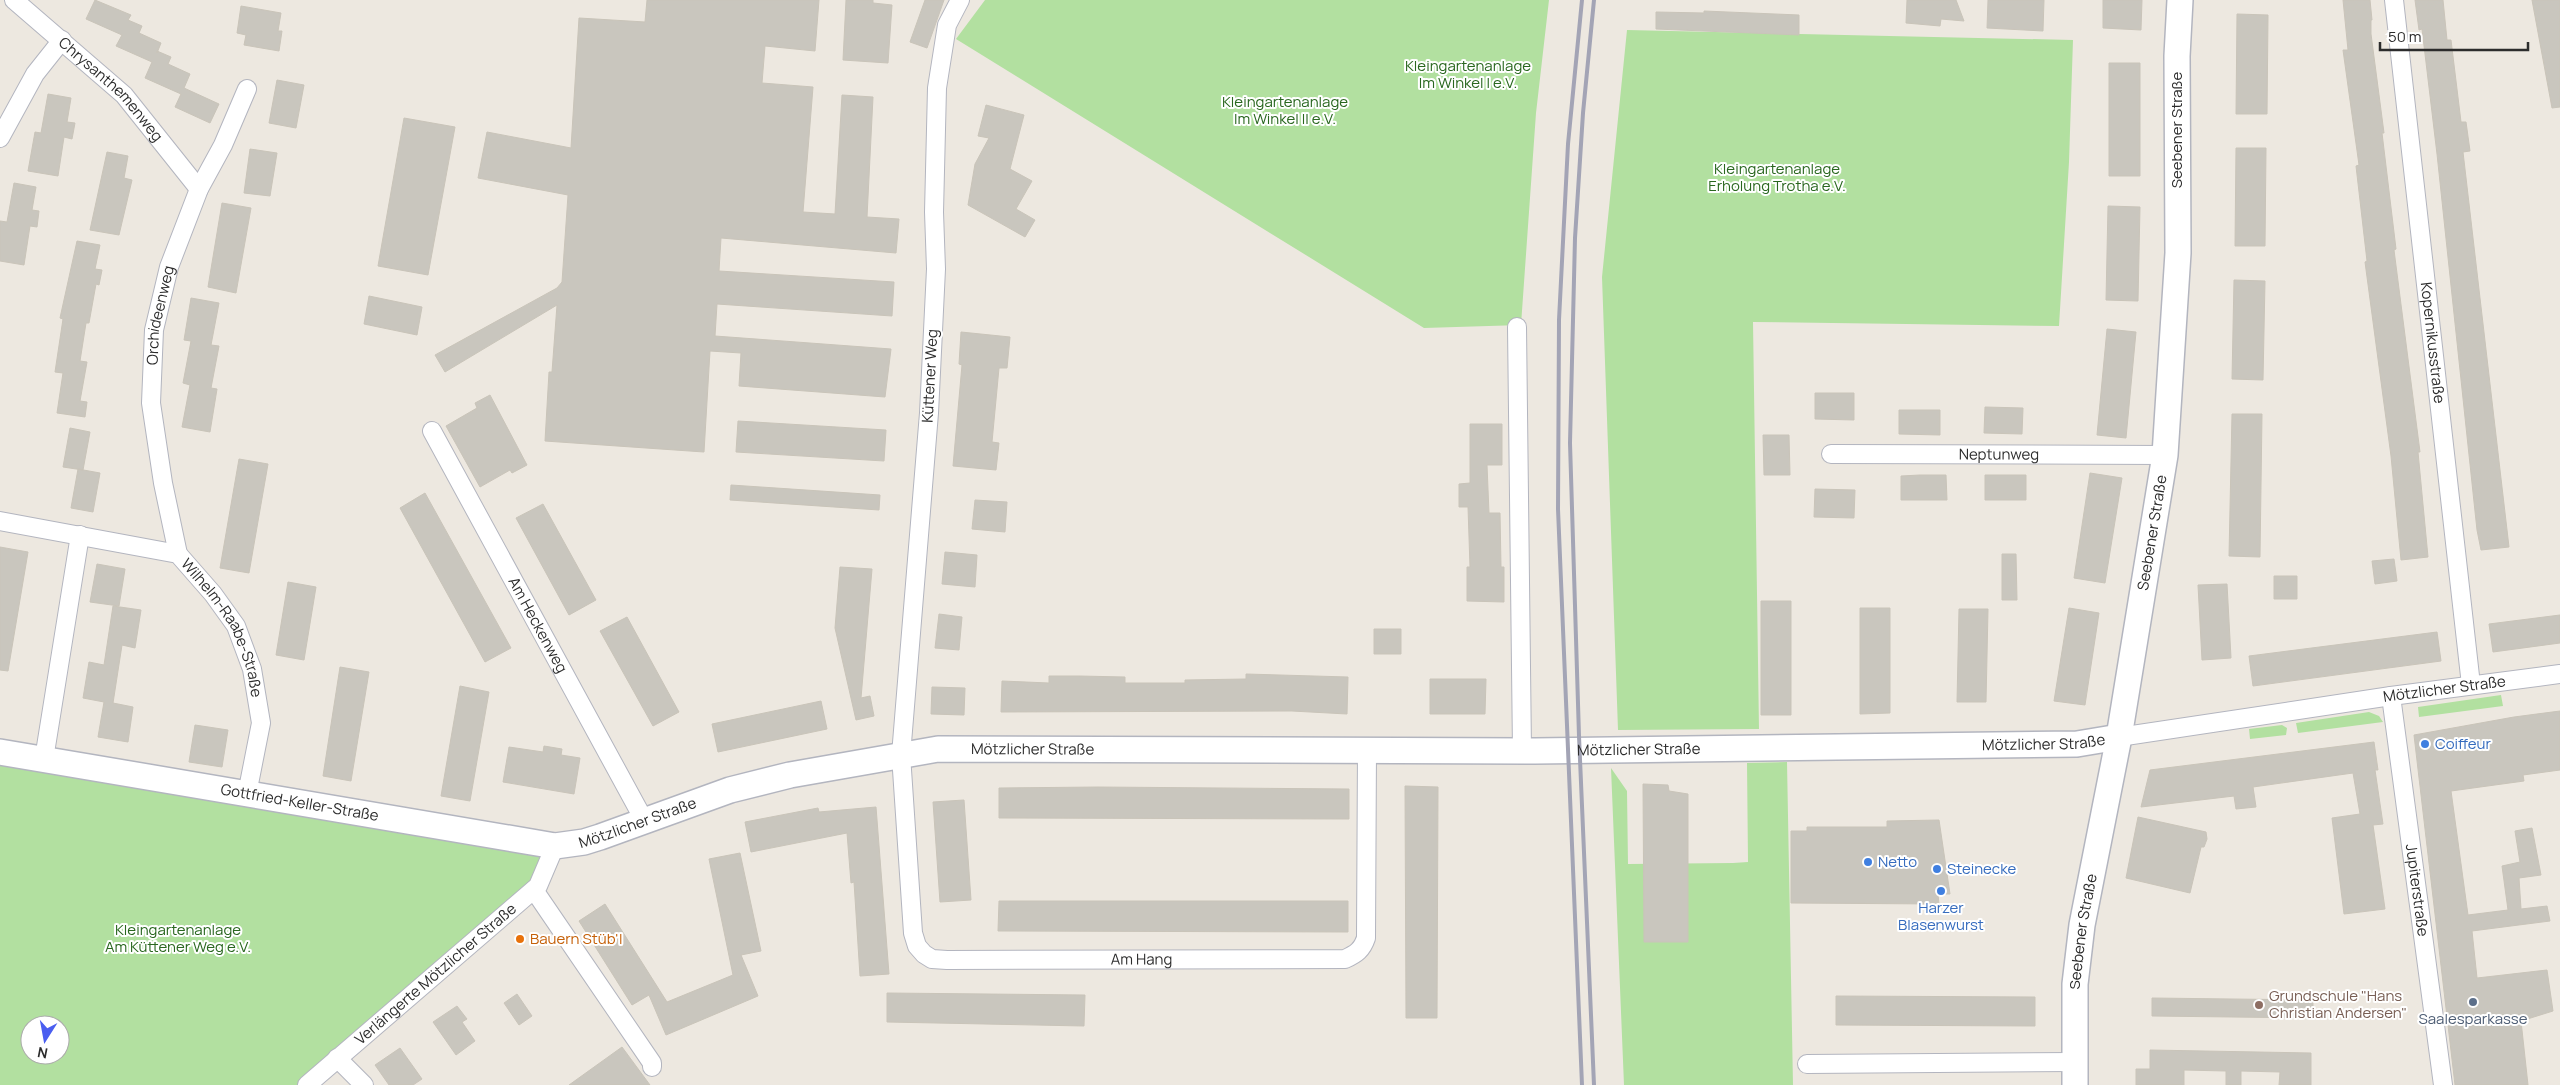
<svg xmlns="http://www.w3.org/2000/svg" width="2560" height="1085" font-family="Manrope,sans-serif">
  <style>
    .green { fill: #b2e0a0; fill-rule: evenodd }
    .building { fill: #c9c6be; stroke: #c9c4b9 }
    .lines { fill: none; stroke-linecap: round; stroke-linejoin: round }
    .street-casing { stroke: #b3b5bf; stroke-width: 20 }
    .secondary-casing { stroke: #b3b5bf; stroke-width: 28 }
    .street { stroke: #fff; stroke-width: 18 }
    .secondary { stroke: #fff; stroke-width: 25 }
    .rail { stroke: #a3a4b5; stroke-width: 4 }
    .shop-dot { fill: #3f7fe0; stroke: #fff; stroke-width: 2 }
    .food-dot { fill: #e8710a; stroke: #fff; stroke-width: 2 }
    .service-dot { fill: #5c6f8a; stroke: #fff; stroke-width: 2 }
    .education-dot { fill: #8d6e63; stroke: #fff; stroke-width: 2 }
    .labels { text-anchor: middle; stroke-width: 4; stroke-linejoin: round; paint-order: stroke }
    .park-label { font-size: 15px; fill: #29671f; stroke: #fff }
    .street-label { font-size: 15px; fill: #2c2c2c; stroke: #fff }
    .shop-label { font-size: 15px; fill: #366cbe; stroke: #fff; text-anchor: start }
    .food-label { font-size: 15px; fill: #c56008; stroke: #fff; text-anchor: start }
    .education-label { font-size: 15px; fill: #785e54; stroke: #fff; text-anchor: start }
    .service-label { font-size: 15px; fill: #4e5e75; stroke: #fff }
  </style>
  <rect width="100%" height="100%" fill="#ede8e0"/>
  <path class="green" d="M985,0H1549L1536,113L1521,325L1424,328L956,39Z
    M1627,30L2073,40L2069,162L2059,326L1753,322L1759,729L1618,730L1602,277Z
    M2501,695L2503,706L2419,717L2418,707Z
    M2369,712L2379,716L2383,722L2298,733L2296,723Z
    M2282,725L2287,728L2286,735L2250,739L2249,729Z
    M0,760L545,852L533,881L297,1085H0ZM30,1025H60V1055H30Z
    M1787,762L1793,1085H1624L1611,768L1627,791L1628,864L1733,863L1748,862L1747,763Z"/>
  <path class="building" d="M95,0L131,15L128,20L142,26L139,33L161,43L157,53V51L171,57L168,64L190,74L184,88L219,104L210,123L175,107L181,94L145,78L152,62L116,46L122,35L86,19Z
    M647,0H819L815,51L765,46L762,83L813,87L803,212L835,214L842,95L873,97L867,217L899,219L896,253L721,238L719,271L894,282L892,316L717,304L715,336L891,349L885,397L739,386L741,353L710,351L704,452L545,441L549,372H552L557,305L445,372L435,355L557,288L562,282L568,195L478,178L487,132L571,148L579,18L645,22Z
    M846,0H873V3L892,5L888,63L843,60Z
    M925,0H944L927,48L910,42Z
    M1907,0H1956L1964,21L1941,19L1940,26L1906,23Z
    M1988,0H2044L2043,31L1987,28Z
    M2103,0H2142L2141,30L2103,28Z
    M2343,0H2370L2372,20H2371V34L2384,133H2382L2396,249L2394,250L2420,452H2418L2428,557L2401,560L2391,456L2365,262L2367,261L2356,166L2359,165L2343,50H2348Z
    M2415,0H2443L2447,40H2451L2461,122H2466L2470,151L2463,152L2509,547L2481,550L2477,530L2437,154L2422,29L2419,30Z
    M2532,0H2560V107L2552,108Z
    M241,6L281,13L278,31H282L279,51L244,45L246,35L237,33Z
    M1704,11L1799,15V35L1656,29V12L1704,13Z
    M2237,14L2268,15L2267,114H2236Z
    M2109,63H2140V176H2109Z
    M277,80L304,85L296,128L269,123Z
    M48,94L71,98L67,122L75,123L72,139L64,137L58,176L28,171L35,132L41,133Z
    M986,105L1024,115L1010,169L1032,181L1016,209L1035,220L1025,237L968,205L975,164L989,138L978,136Z
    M404,118L455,127L428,275L378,266Z
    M2236,148H2266L2265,246H2235Z
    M250,149L277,153L270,196L244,193Z
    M107,152L128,156L124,178L132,180L119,235L90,230Z
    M14,183L36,187L32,210L39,211L37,227L30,226L24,265L0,261V221L7,222Z
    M222,203L251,208L236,293L208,287Z
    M2108,206L2140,207L2138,301L2106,300Z
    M77,241L100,245L95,269L102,270L99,285L96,284L89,323H86L80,361L87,362L80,401L87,402L85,417L57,413L63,373L55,372L63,319L60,318Z
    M2234,280L2265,281L2263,380L2232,379Z
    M369,296L422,307L417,335L364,324Z
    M191,298L219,303L211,345L219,346L211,388L217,389L210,432L182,427L190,385L183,383L191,341L184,340Z
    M2107,329L2136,332L2126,438L2097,435Z
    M961,332L1010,337L1007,368H999L992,442L999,443L996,470L953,466L962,365L959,364Z
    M1815,393H1854V420L1815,419Z
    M490,395L527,465L512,473L510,470L480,487L446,426L477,408L475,403Z
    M1985,407L2023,408L2022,434L1984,433Z
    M1899,410H1940V435L1899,434Z
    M2232,414H2262L2260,557L2229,556Z
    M738,421L886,430L884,461L736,452Z
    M1470,424H1502V465H1487L1489,513H1500L1501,567H1504V602L1467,601V567H1470L1468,507H1459V484L1470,483Z
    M70,428L90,432L83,470L63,467Z
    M1763,435H1789L1790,475H1764Z
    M239,459L268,464L249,573L220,568Z
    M78,469L100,473L93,512L71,508Z
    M2090,473L2122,478L2105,583L2074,578Z
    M1920,475H1946L1947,500H1901V476Z
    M1985,475H2026V500H1985Z
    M731,485L880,495L879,510L730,500Z
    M1815,489L1855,490L1854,518L1814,517Z
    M425,493L511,648L485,662L400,508Z
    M975,500L1007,502L1005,532L972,529Z
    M543,504L596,600L569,615L516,518Z
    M0,547L28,552L8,671L0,670Z
    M945,552L977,555L975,587L942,584Z
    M2002,554H2016L2017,600H2002Z
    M2394,559L2397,581L2375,584L2372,561Z
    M97,564L125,569L119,606L90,602Z
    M840,567L872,569L861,698L870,696L874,716L856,720L835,628Z
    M2274,576H2297V599H2274Z
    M288,582L316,587L304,660L276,655Z
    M2227,584L2231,658L2202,660L2198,585Z
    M1761,601H1791V715H1761Z
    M113,606L141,610L135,648L122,645L113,703L133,707L128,742L98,737L104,702L83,698L89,662L104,665Z
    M1860,608H1890V713L1860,714Z
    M2069,608L2099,613L2085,705L2054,701Z
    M1959,609H1988L1986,702H1957Z
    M939,614L962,617L959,650L935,648Z
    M2560,615V643L2493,652L2489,624Z
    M627,617L679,712L653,726L600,631Z
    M1374,629H1401V654H1374Z
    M2437,632L2441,661L2253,686L2249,656Z
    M340,667L369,672L351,781L323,776Z
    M1246,674L1348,677L1347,714L1292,711L1001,712L1002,681L1049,683V676H1079L1125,677V683H1185V680L1246,679Z
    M1430,679H1486L1485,714H1430Z
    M460,686L489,692L470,801L441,796Z
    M932,687L965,688L964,715L931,714Z
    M821,701L827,729L718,752L712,724Z
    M2560,711V770L2523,775L2524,781L2451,791L2468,915L2508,910L2502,866L2520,862L2515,831L2532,828L2541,875L2519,878L2521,909L2547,906L2550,921L2472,931L2477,978L2547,970L2553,1011L2521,1021L2528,1085H2455L2414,735L2514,717Z
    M195,725L228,730L222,767L189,762Z
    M2374,742L2378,770H2375L2383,824L2373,825L2385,909L2344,914L2332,818L2360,814L2353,773L2253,787L2256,807L2236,809L2234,796L2141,807L2150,770Z
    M544,746L562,749L561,755L580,758L574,794L503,782L509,747L543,752Z
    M1643,784L1668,785L1669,791L1688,794V942H1644Z
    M1405,786L1438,787L1437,1018H1406Z
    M1098,787L1349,789V819L999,818V788Z
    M964,800L971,900L940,902L933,802Z
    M876,807L889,974L860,976L854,882L851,883L847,833L751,852L745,822L818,808L819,812Z
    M2138,817L2206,832L2207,839L2204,847H2201L2190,893L2126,878Z
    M1939,820L1950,894H1938L1939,904L1791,903V831H1807V827H1887V821Z
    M740,853L761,951L741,955L758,996L666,1035L649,995L632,1005L579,921L605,904L667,1002L733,975L709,859Z
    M999,901H1348V932L998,931Z
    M887,993L1085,995L1084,1026L887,1022Z
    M517,994L532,1016L519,1025L504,1003Z
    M1836,996L2035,997V1026L1836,1025Z
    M2152,998L2313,1000V1018L2152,1016Z
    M457,1006L467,1019L462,1022L475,1041L456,1055L433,1022Z
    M622,1047L650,1085H569Z
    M400,1048L422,1079L413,1085H389L375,1065Z
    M2150,1050L2311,1053V1085H2279L2280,1072L2241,1071V1085H2226V1071L2184,1070V1085H2136V1069H2150Z"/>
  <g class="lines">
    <g class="street-casing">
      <g id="street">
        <path id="s1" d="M14,0L124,95L199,189"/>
        <path id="s2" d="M960,0L947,25L937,88L934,212L936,269L929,413L901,755L913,933L917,946L924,954L932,959L947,960L1345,959C1356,954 1362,950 1366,938L1367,749"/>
        <path id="s3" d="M2394,0L2471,685"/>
        <path d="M0,138L35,74L62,40"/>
        <path d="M1517,327L1522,751"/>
        <path id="s4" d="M432,431L644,820"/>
        <path id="s5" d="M1831,454L2165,455"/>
        <path id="s6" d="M0,521L178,554L213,594L236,626L252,669L261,723L247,794"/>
        <path id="s7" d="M178,554L163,483L151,403L154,330L169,267L199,189L223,145L247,89"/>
        <path id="s8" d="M2391,696L2443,1085"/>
        <path id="s9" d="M2119,737L2391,696L2560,674"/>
        <path d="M44,759L80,535"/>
        <path d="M534,890L652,1063V1067"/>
        <path d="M337,1058L364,1085"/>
        <path d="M1807,1064L2075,1062"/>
        <path id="s10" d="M307,1085L538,886L555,846"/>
      </g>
    </g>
    <g class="secondary-casing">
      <g id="secondary">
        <path id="s11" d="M0,752L555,846L584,842L600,837L730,790L790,775L938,749L1535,751L2077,744L2119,737"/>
        <path id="s12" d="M2075,1085V984L2082,925L2119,737L2165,455L2178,253L2177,56L2180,0"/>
      </g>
    </g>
    <use href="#street" class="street"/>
    <use href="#secondary" class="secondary"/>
    <path class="rail" d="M1594,0L1583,113L1575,238L1570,443L1579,736L1594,1085
      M1582,1085L1558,509L1559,320L1568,144L1582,0"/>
  </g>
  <g class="shop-dot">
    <circle cx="2425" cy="744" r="5"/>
    <circle cx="1868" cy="862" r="5"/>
    <circle cx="1937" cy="869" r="5"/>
    <circle cx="1941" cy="891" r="5"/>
  </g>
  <circle class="food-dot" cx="520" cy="939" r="5"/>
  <circle class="service-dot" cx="2473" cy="1002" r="5"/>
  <circle class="education-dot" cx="2259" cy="1005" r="5"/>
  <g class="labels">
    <g class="park-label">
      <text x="1468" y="71">Kleingartenanlage<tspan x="1468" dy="17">Im Winkel I e.V.</tspan></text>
      <text x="1285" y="107">Kleingartenanlage<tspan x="1285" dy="17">Im Winkel II e.V.</tspan></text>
      <text x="1777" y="174">Kleingartenanlage<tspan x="1777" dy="17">Erholung Trotha e.V.</tspan></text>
      <text x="178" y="935">Kleingartenanlage<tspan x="178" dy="17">Am Küttener Weg e.V.</tspan></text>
    </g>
    <g class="street-label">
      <text dy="5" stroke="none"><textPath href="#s1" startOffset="132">Chrysanthemenweg</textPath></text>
      <text transform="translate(2177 130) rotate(-90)" y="5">Seebener Straße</text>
      <text dy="5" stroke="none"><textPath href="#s7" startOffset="242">Orchideenweg</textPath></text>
      <text dy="5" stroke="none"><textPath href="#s3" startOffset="345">Kopernikusstraße</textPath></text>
      <text transform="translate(930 376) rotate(-87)" y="5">Küttener Weg</text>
      <text dy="5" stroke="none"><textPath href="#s5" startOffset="168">Neptunweg</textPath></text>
      <text dy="5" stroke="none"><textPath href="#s12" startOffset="559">Seebener Straße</textPath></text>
      <text dy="5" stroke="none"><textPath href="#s4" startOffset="221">Am Heckenweg</textPath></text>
      <text dy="5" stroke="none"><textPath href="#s6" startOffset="269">Wilhelm-Raabe-Straße</textPath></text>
      <text dy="5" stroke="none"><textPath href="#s9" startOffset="329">Mötzlicher Straße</textPath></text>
      <text dy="5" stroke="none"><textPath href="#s11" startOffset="2065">Mötzlicher Straße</textPath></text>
      <text dy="5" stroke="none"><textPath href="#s11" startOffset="1054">Mötzlicher Straße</textPath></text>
      <text dy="5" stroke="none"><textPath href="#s11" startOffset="1660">Mötzlicher Straße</textPath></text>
      <text dy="5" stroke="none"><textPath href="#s11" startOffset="304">Gottfried-Keller-Straße</textPath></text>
      <text dy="5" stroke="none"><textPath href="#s11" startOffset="649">Mötzlicher Straße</textPath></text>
      <text dy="5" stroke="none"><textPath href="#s8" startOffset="196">Jupiterstraße</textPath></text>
      <text dy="5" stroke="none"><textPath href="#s12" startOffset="154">Seebener Straße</textPath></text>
      <text dy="5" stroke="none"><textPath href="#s2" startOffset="1182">Am Hang</textPath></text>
      <text dy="5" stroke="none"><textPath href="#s10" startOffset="170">Verlängerte Mötzlicher Straße</textPath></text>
    </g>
    <g class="shop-label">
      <text x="2435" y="749">Coiffeur</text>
      <text x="1878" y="867">Netto</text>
      <text x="1947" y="874">Steinecke</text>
      <text x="1941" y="913" text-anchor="middle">Harzer<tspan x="1941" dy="17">Blasenwurst</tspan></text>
    </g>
    <g class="food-label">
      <text x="530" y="944">Bauern Stüb'l</text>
    </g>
    <g class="education-label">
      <text x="2269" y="1001">Grundschule "Hans<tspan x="2269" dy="17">Christian Andersen"</tspan></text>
    </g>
    <g class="service-label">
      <text x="2473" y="1024">Saalesparkasse</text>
    </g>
  </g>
  <g transform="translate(45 1040) rotate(191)"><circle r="24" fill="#ffffff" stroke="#ababab"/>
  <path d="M0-4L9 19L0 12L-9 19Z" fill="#4a5ef0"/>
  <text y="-8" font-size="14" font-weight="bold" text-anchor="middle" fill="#2c2c2c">N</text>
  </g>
  <path d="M2380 42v8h148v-8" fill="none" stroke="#2c2c2c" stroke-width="2.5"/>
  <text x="2388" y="42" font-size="15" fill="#2c2c2c" stroke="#ffffff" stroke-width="4" paint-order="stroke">50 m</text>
</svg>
